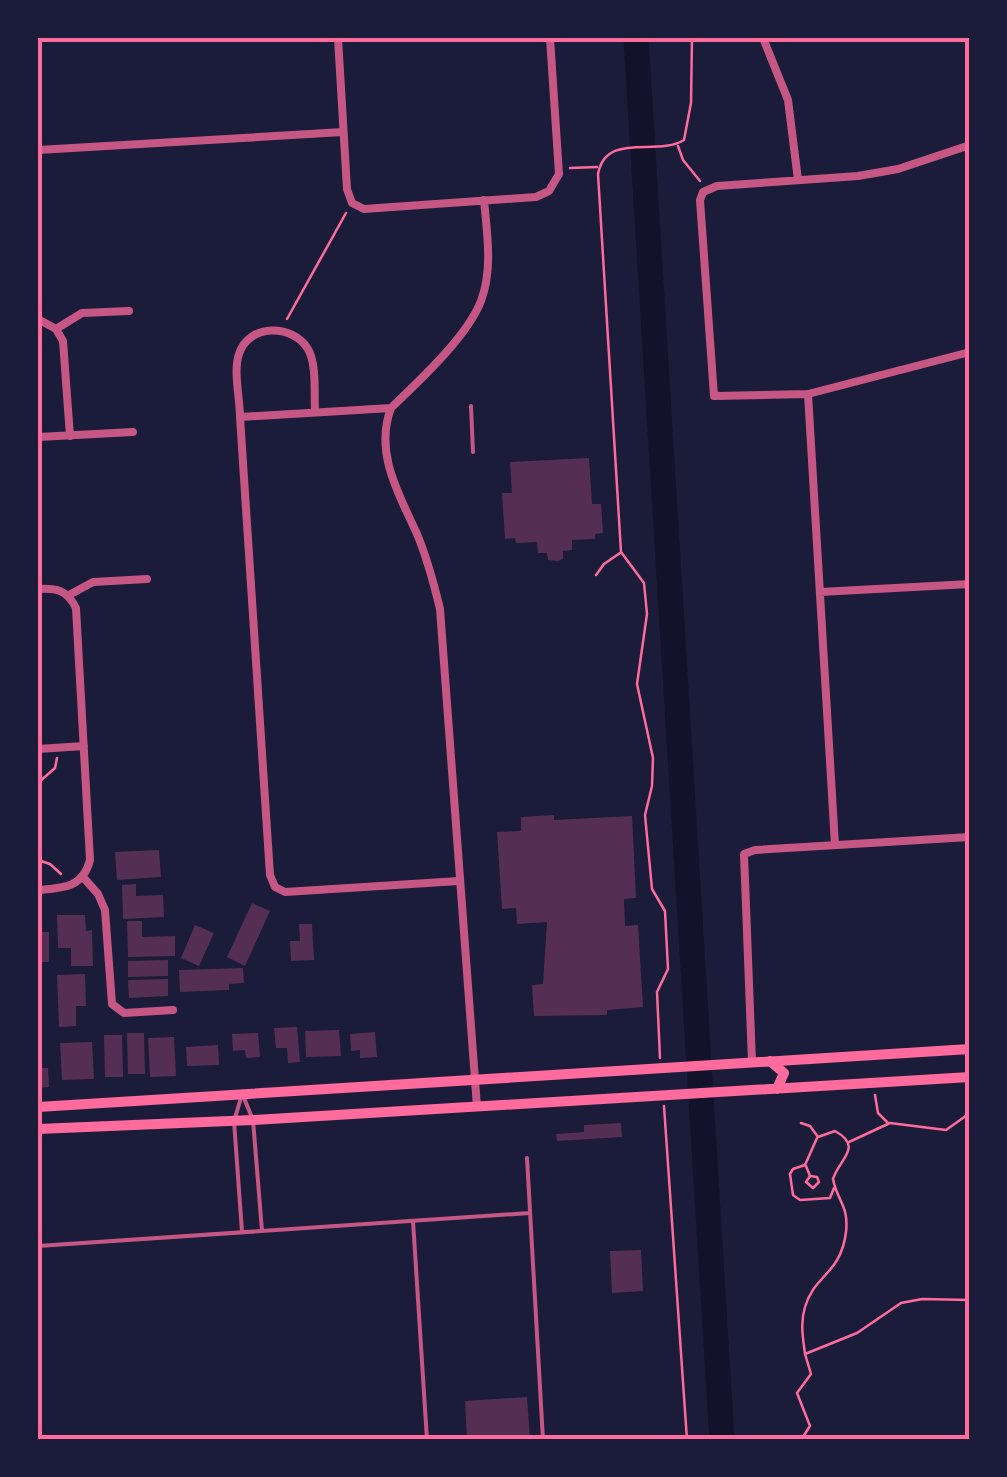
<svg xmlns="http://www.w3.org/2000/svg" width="1007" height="1477" font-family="Commissioner,sans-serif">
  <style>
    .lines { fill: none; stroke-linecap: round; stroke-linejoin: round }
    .river { stroke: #12122b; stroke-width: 25 }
    .building { fill: #542f53 }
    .path { stroke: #ff6b9d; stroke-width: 2.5 }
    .service { stroke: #c65784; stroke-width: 4 }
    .minor { stroke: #c65784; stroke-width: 8 }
    .secondary { stroke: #ff6b9d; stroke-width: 10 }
    .neatline { fill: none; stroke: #ff6b9d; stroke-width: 4 }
  </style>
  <rect width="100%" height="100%" fill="#1b1b3a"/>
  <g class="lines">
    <path class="river" d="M636,38L722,1440"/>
  </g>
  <path class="building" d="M589,458L592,504H601L603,533L595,534V539L572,540V550L563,551V559L558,561L548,560L547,553H538L537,542L516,543L515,538L505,539L502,493H512L510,462Z
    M554,815V820L632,816L636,898L624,899L625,926L638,925L643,1007L607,1010V1015L534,1016L532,985L543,984L547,922L517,924L516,908L502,909L497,832L521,831V817Z
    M159,850L161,877L117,880L115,852Z
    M136,884V896L163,895L164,917L123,919L122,885Z
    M252,903L270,911L245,966L227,957Z
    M57,915H85L86,931L92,930L93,966H71V948H58Z
    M127,921H142V937L175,936V956L128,957Z
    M299,924H312L314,960L291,961L290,941H300Z
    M195,925L214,933L199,966L181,958Z
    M38,932H49V962H38Z
    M168,960V976L128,977V961Z
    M243,968L244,983L229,984V990L180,992L179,970Z
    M85,974L86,1006H76V1026L59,1027L57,975Z
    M168,979V996L129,998L128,980Z
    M297,1027L300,1062L288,1063L287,1048H276L274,1028Z
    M339,1030L341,1056L306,1057L305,1031Z
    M375,1032L377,1057L360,1058V1050L351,1051L350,1034Z
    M127,1033H144L145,1074H128Z
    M258,1033L260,1057L246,1058L245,1050L233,1051L232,1034Z
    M104,1035H122L123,1077H105Z
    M174,1037L176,1076L150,1077L148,1038Z
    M92,1042L94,1079L62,1080L60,1043Z
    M218,1045L219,1065L187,1066L186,1047Z
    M38,1068H48L49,1087L38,1088Z
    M621,1123L622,1137L557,1141L556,1134L584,1132V1125Z
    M641,1250L643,1291L612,1293L610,1251Z
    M527,1397L530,1440H467L465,1401Z"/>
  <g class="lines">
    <path class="path" d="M678,146L683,160L700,181
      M570,168L597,167
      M287,319L346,213
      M596,575L604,564L620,553
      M38,783L55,768L57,758
      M38,860L50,864L61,874
      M660,1058L657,992L668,969L665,911L652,889L645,815L652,786L653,758L637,684L647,614L644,583L621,552L598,174C606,131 657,157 684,140L691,103L692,38
      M875,1095L878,1113L888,1123
      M664,1106L687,1440
      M801,1123L810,1126L818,1137L835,1131C864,1147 839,1159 833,1179C837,1201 849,1205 846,1232C841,1274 814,1275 805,1307C800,1323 803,1338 805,1354
      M817,1138L805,1165L793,1169L790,1174L793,1195L800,1200L830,1198L834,1188
      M849,1142L890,1123L946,1130L970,1113
      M806,1166L810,1176L817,1177L819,1182L813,1188L806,1182L810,1176
      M801,1440L810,1426L797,1393L811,1374L805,1354L857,1333L901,1303L922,1299L970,1300"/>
    <path class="service" d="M471,406L473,452
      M241,1098L234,1121L242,1232
      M244,1098L253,1120L262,1231
      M527,1158L543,1440
      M413,1221L427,1440
      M38,1246L530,1213"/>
    <path class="minor" d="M338,38L347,189L352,203L364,209L536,197L549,191L559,174L550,38
      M763,38L788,100L798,180
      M970,145L898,169L858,176L717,186L703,192L700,200L714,396L808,394L970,352
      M38,150L343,132
      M38,319L56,329L82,313L129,311
      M56,329L63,341L70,436
      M808,394L835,845
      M315,412C314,394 317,365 308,349C293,324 249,323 239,354C233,371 240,399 240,417L270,875L275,887L285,892L459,881
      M240,417L391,408
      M38,437L133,432
      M38,589C57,588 67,590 76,608L90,860C83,888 63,888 38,890
      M820,592L970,584
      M69,595L93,582L147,579
      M38,749L84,746
      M83,877L98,894L105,910L112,1004L124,1013L173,1010
      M752,1062L744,854L755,850L970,837
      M477,1107L440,609C434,584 427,558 417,534C399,494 374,453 391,408C419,381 467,337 481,301C493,269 487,233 484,200"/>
    <path class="secondary" d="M770,1061L784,1073L777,1089
      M38,1107L970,1049
      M38,1129L253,1120L970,1077"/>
  </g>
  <rect width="1007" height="1477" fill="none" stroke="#1b1b3a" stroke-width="80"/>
  <rect x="40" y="40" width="927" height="1397" class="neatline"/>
</svg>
